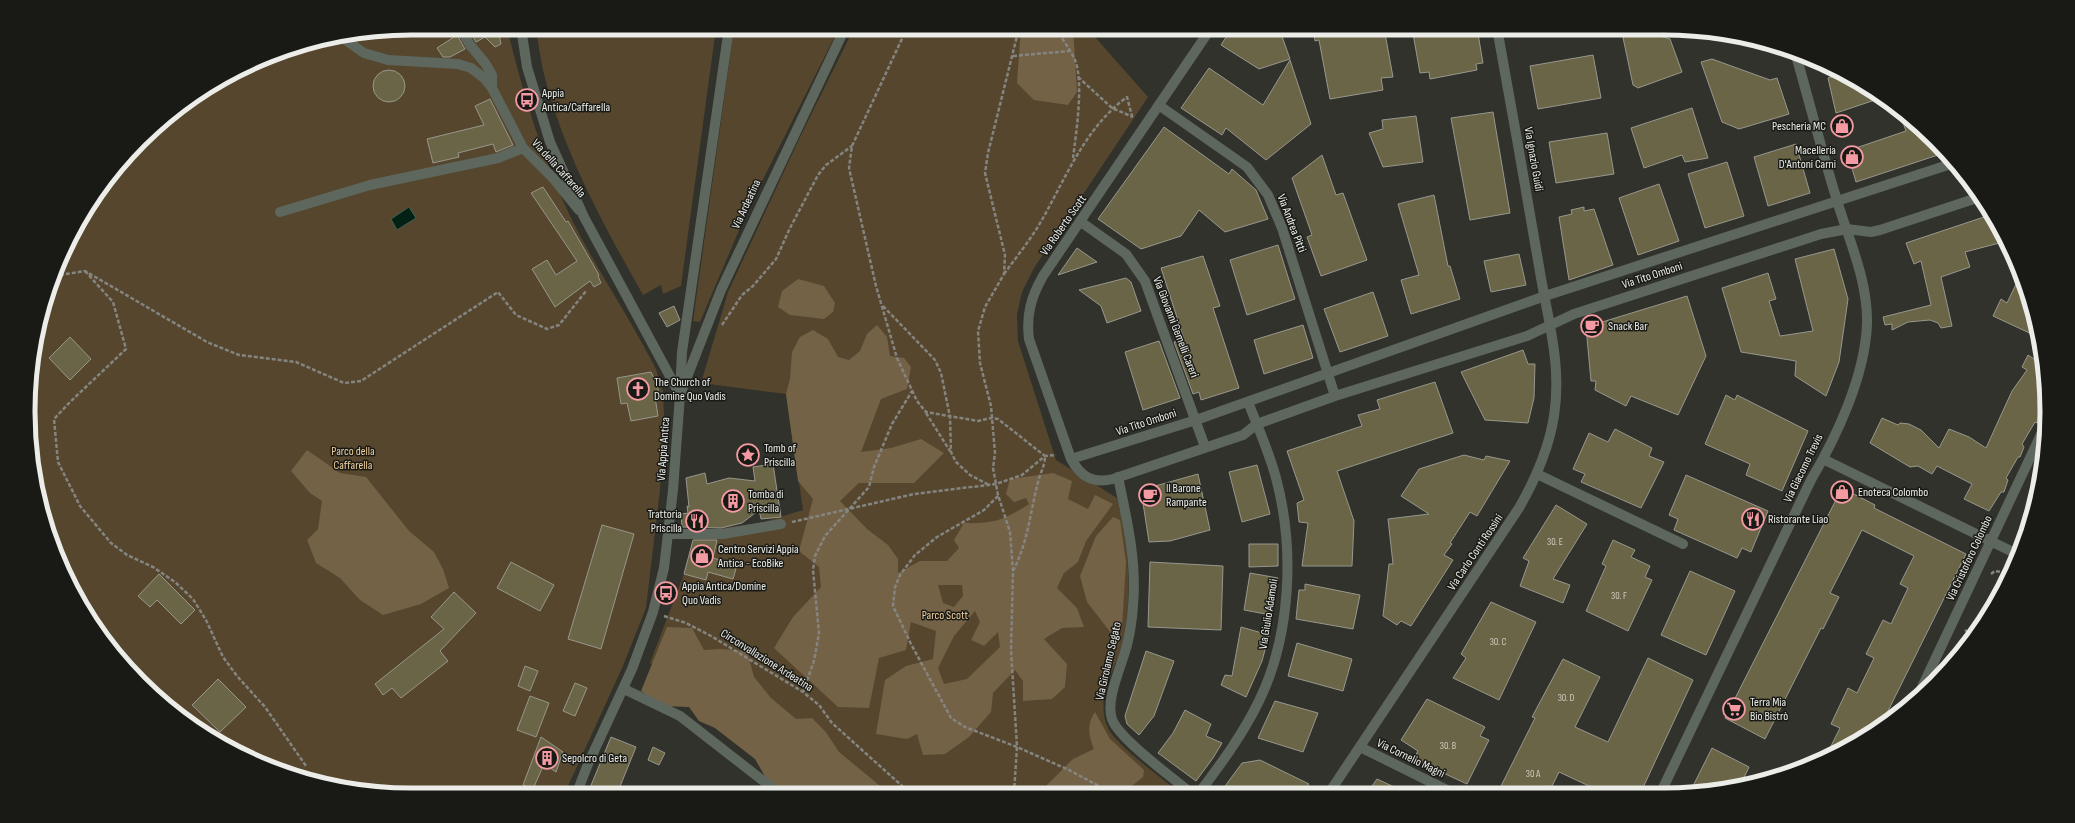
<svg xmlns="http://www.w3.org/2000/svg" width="2075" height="823" font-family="'Sofia Sans Condensed',sans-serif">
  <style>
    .green { fill: #56462d }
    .forest { fill: #746247; fill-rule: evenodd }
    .water { fill: #012115; stroke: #485e55 }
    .building { fill: #6a6546; stroke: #98978e }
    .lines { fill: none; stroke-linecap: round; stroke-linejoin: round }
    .path { stroke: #848580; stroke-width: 2.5; stroke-dasharray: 4 2; stroke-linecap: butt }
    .service { stroke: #5e675d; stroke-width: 10 }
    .minor { stroke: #5e675d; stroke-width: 10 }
    .tertiary { stroke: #5e675d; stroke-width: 10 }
    .labels { text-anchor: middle; stroke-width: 3; stroke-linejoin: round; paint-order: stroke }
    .number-label { font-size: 10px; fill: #cccbc0 }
    .poi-label { font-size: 12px; fill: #ecede9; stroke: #191a16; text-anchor: start }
    .street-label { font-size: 12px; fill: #ecede9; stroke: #191a16 }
    .park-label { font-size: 12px; fill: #f2d19e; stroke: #191a16 }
    .rim { fill: none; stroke: #ecede9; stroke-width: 5 }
  </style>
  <rect width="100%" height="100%" fill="#30322b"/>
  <path class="green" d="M412,28H507C523,93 542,158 571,218C597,270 630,318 656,369L663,391L664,415L660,490L646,608L623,666L564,795H412L288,775L178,716L123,665L79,603L35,486L31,361L48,288L79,220L159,123L220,79L288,48Z
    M536,28H716L681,286L663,294L661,285L643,295C603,224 562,150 543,70C540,56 538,42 536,28Z
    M734,28H839L748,209L700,322L693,321Z
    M854,28H1087L1148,97L1034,268L1022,292L1017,314L1018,341L1056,460L1117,498C1128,542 1132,587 1125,633C1120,664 1093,696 1108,728C1115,744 1164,780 1180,793L861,794L735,696L650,663L684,574L696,532L716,531V529L760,523L803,510L786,394L701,383L728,292L800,137Z"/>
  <path class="forest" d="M1021,28H1073L1077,92L1068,105L1034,100L1017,83Z
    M798,279L824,286L835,303L833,312L824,319L790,315L778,307L782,291Z
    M877,325L887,337L890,356L904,358L911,367L907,389L881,399L861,452L891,448L921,439L944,453L914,483H859L840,501L867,529L888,545L898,559V573L920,561H947L959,548L954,540L964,523C994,524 1004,520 1029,504L1026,498L1014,502L1006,494L1010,479L1053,473L1072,481L1068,499L1088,509L1095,495L1113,504L1086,541L1078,562L1064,573L1057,588L1077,608L1084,627L1062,628L1044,639L1067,664L1065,687L1052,699L1023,701V681L1015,670L993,693L991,712L969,737L945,754L923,755L917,734L907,739L876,734L885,680L906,666L933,659L936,631L911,622L906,650L879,658L869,708L838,707L774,648L793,617L821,587L819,567L799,551L813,499L798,481L786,394L790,379L792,352L800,337L813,330L828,339L838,357L849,360L860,351L867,334ZM938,585H962L963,596L954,607L943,603ZM975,611L980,622L971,640L984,646L998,632L1000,647L967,679L944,684L938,668L954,636Z
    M307,450L340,473L366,477L409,531L434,552L443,569L449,588L421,604L383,615L360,600L340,578L316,563L307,540L318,529L322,501L310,493L291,471Z
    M1113,517L1120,520L1126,562L1122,627L1111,633L1087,602L1080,576L1096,536Z
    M667,627L692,628L704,650L720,649L747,651L754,677L771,698L796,719L812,718L825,731L839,752L890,794H761L767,780L755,759L715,728L699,721L689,707L662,706L641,691Z
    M1095,712L1110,739L1144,770L1143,777L1123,793H1034L1041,791L1073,759L1094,749C1089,736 1086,725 1095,712Z"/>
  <path class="water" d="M409,207L416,218L397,230L391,219Z"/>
  <path class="building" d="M468,28H501L498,29L501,44L495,47L485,37L476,42Z
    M1232,28H1279L1290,59L1259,69L1221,45Z
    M1313,28H1384L1393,77L1381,78L1383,90L1330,99L1319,40L1315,41Z
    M1412,28H1477L1483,63L1476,64L1477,70L1430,79L1429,72L1420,73Z
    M1621,28H1633L1670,39L1682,72L1638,88L1633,85Z
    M457,35L465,49L450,57H443L437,48Z
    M1593,55L1601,98L1538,109L1530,66Z
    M1712,59L1770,80L1777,78L1789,114L1739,129L1722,122L1701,62Z
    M1290,60L1311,124L1266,160L1226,128L1222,135L1181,108L1209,68L1263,105Z
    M373 86a16 16 0 1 1 32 0a16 16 0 1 1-32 0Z
    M1842,73L1855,79L1881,98L1836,113L1828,78Z
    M490,99L513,145L496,152L493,144L458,153L459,157L433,163L427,139L484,125L475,106Z
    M1692,108L1708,158L1685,162L1682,155L1644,168L1631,128Z
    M1899,111L1916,123L1944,153L1856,182L1847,151L1906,131Z
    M1493,112L1510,213L1470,220L1451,118Z
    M1416,116L1423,162L1383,167L1369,133L1383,129L1382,120Z
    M1164,127L1229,174L1232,169L1256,190L1268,219L1225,232L1199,210L1181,236L1141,249L1098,219Z
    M1607,133L1614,174L1556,183L1549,142Z
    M1796,144L1810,193L1768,206L1754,157Z
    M1322,155L1336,195L1343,193L1367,260L1321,276L1307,237L1312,235L1292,178Z
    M1727,162L1744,216L1705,228L1688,174Z
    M1659,184L1679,241L1638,255L1619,198Z
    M543,187L566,222L568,221L599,275L598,276L601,283L594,287L590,281L555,307L532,269L547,260L556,275L577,261L531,193Z
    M1434,195L1448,266H1450L1460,299L1411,314L1401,280L1419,275L1398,204Z
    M1584,207V211L1594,209L1613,265L1569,280L1559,217L1572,214L1571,210Z
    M1990,215L2007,241L1965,252L1970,267L1941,277L1952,326L1941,328L1938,323L1930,320L1908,322L1892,330V324L1885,325L1883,317L1931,305L1921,261L1914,264L1906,243Z
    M1278,245L1295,299L1247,315L1230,260Z
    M1077,248L1097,262L1058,275Z
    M1834,249L1848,299L1839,362L1826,396L1795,376L1796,361L1741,352L1722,288L1768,273L1776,299L1769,301L1780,336L1813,331L1795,259Z
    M1519,254L1526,285L1491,292L1484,261Z
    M1203,256L1220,306L1213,308L1239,388L1201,400L1199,392L1193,394L1174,342L1184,339L1161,268Z
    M2020,276L2034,312L2038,337L1993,316L2001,299L2007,303Z
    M1126,278L1131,282L1141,311L1107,323L1101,306L1079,290Z
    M1373,292L1388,336L1340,352L1324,309Z
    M1687,296L1706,356L1678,415L1631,396L1626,406L1595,390L1596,381H1591L1586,327Z
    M674,306L680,320L667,327L659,313Z
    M1303,325L1313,358L1264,374L1254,340Z
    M70,337L91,359L70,380L49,358Z
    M1159,341L1180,398L1143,410L1125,352Z
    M1523,350L1528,364H1535L1534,398L1528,423L1485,420L1461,372Z
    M2028,355L2043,365L2046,386V398L2039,410L2041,412L2037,423L2035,422L2022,444L2024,447L2020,457H2018L2006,478L2008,480L2004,492H2001L1989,511L1964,499L1972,484L1937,466L1932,474L1918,466L1910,467L1870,443L1882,418L1898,425L1900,423L1909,424L1921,430L1939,448L1949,429L1969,437L1986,448L2012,391L2027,370L2022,367Z
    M651,372L656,382L660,396L655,397L658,416L631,421L627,403L621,404L617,378Z
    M1435,382L1453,433L1337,471L1354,521L1352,566H1302L1308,523L1299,522L1297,503L1304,500L1287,451L1362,426L1358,415L1380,409L1377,400Z
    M1726,395L1735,400L1737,395L1808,431L1782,491L1746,475L1750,464L1705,444Z
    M1615,429L1652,448L1649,456L1664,462L1641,508L1581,482L1585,474L1573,469L1589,433L1608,442Z
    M1464,455L1484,460L1486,456L1510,461L1477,516L1470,512L1450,543L1452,544L1444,555L1453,560L1411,626L1401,621L1397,625L1383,616L1389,564H1393L1388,519L1429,514L1401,496L1419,469Z
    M773,464L781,517L761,519L759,510L742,523L721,528L682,527L681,514L688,513L687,506L689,507L686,478L705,473L707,484L729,478L755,481L753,467Z
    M1257,465L1270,514L1242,522L1229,472Z
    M1198,474L1210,530L1170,541L1149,542L1141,490Z
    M1686,475L1768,511L1751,552L1742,548L1737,558L1674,530L1678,519L1669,515Z
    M1842,488L1875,505L1874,508L1966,554L1883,721L1826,756L1840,728L1831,724L1848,688L1857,693L1874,658L1866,654L1883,620L1891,624L1908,588L1900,584L1914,556L1862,530L1830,593L1839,597L1823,629L1821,628L1765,739L1725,718Z
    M1556,505L1587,524L1553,579L1570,585L1563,603L1520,586L1529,561L1523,558Z
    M602,525L634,534L601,649L568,639Z
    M693,540H717L713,558L737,565L733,579L708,572L706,580L684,574Z
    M1613,540L1635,550L1631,557L1650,566L1645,577L1652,580L1628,631L1586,611L1606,566L1602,564Z
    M1249,544H1278V566L1249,567Z
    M511,562L554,585L540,611L497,588Z
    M1150,562L1223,566L1221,630L1148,627Z
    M1690,571L1735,591L1706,655L1661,635Z
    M1250,573L1278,578L1271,615L1244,610Z
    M159,574L195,610L181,624L157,600L150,607L138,596Z
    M1305,584L1360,595L1353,629L1296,619L1299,590H1305Z
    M454,592L476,613L440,651L448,661L401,698L392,688L383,695L375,684L444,629L431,617Z
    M1491,602L1536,622L1499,700L1453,678L1466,658L1461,654Z
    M1241,627L1269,635L1262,661L1246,697L1221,685L1225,675L1232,676Z
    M1297,643L1352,659L1343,691L1288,676Z
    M1146,651L1174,661L1154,716L1139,735L1127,724L1125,716Z
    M1648,658L1693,680L1641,792H1602L1559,772L1549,792H1509L1500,788L1535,718L1532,717L1563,659L1600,677L1575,727L1608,742Z
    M525,666L538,671L530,691L518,686Z
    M218,679L246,707L220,732L192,705Z
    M575,683L587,688L575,716L563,711Z
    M530,696L549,703L536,737L517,730Z
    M1427,699L1485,727L1480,736L1489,740L1467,784L1413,759L1418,751L1401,740Z
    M1275,701L1318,713L1303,752L1258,738Z
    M1185,710L1211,724L1206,736L1222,743L1213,758L1196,781L1158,753L1173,733Z
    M541,737L563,752L556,772L544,764L533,789L523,785Z
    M611,737L636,747L617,794L587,795Z
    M653,747L665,753L659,765L648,760Z
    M1712,748L1749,767L1741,784L1714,792H1690Z
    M1260,760L1309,784L1304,793H1220L1242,763Z
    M1377,779L1405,792L1367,793Z"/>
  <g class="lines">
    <path class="path" d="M907,28L852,146L849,168L876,286L897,358L917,401L926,412L978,421L991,418L998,419L1045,456
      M1056,28C1062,39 1070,49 1075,60C1084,82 1076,134 1073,158
      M1013,56L1069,51
      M1078,77L1112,108L1133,117
      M85,271L113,302L126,349L71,401L54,419L58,462L80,506L111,543L127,555L153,567L175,582L193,599L206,620L223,657L237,676L265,707L306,766
      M1004,274C1017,256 1032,238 1043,218C1067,175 1086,127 1127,97L1132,116
      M54,276L85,271L207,342L239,355L296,362L344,383L361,381L498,292L516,315L547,329L559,325L586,291
      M883,306L935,360L941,373L950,417L951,452L956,462L970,475L989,485
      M722,325L742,295L753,286L776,259L790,228L818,175L826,165L852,146
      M926,413L950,451
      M998,496L984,510L937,537L915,555L900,575L895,587L893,606L911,644L951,718L965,727L1017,747L1069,770L1112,793
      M792,522L914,494L996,484L1022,475L1045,456L1056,455
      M1013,571C1028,542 1030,513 1038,482C1040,473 1045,466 1045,456
      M1991,574L1995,571L2008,573
      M664,616L686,623L711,636L803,692L819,705L832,723L911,794
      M1965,630L1973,635
      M1951,660L1958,646
      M803,692L814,661L819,633L813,570L815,556L825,536L869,487L874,467L892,424L912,391
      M1014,793L1017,747L1011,650L1013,571L1010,532L998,495L993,468L995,453L991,406L980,363L978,331L985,307L1004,274L1005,255L985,173L988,153L1019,28"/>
    <path class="service" d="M460,28L470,45L485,63L492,75V88
      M280,212L370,185L498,158L523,148
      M680,393L682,352L729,28
      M1537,474L1683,544
      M668,534H723L781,524
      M624,689L680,716L780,794"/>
    <path class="minor" d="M344,39L364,53L388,60L458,64L471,68L484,78L492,88L523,148L553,178L579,210
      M1160,106L1247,167L1268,195L1282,228L1335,396
      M1954,163L1545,296L1196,420L1071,459C1081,477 1093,484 1113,479L1243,435L1257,424L1335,396L1527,336L1574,314L1821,234L1847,229L1871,232L1880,230L1980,197
      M1081,222L1126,254L1145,281L1205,447
      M1071,459L1029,339C1026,315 1031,297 1043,276L1211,28
      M1823,459L2017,554
      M1118,477C1127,520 1137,562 1133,606C1132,620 1130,633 1127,645C1122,665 1105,700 1112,719C1118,738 1173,778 1191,793
      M1916,700L2045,426
      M1360,747L1451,792
      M1661,792L1811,480C1837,436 1865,376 1867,324C1868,283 1851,245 1839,207C1823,156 1810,104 1795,52
      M1199,793C1221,764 1243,734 1259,701C1291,635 1295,549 1276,478C1269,452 1258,427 1248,402
      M1329,793L1519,508C1535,480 1549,448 1554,416C1562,365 1548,321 1540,272C1526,191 1512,109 1497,28"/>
    <path class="tertiary" d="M521,28L527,67L550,142L584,217L680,395L673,490L664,568L653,612L632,669L588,764L576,795
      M680,395L721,290L845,28"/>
  </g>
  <defs>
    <g id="bus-ring" transform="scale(1.15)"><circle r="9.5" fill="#191a16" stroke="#f49aa3" stroke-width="1.5"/><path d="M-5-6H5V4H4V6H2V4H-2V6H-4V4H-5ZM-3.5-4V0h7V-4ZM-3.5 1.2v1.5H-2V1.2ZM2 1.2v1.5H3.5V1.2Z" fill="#f49aa3"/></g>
    <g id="shop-ring" transform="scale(1.15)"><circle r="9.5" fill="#191a16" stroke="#f49aa3" stroke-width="1.5"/><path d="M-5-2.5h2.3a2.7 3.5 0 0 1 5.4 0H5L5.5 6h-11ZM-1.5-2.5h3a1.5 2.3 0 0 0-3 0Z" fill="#f49aa3"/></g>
    <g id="cafe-ring" transform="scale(1.15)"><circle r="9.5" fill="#191a16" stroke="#f49aa3" stroke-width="1.5"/><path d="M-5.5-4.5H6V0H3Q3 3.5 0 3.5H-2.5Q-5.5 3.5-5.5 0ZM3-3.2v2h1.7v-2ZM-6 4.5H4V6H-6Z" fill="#f49aa3"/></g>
    <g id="church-ring" transform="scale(1.15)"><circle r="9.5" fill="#191a16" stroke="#f49aa3" stroke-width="1.5"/><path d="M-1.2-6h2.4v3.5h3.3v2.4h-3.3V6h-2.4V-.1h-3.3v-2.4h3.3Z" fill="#f49aa3"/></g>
    <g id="sight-ring" transform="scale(1.15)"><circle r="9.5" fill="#191a16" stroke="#f49aa3" stroke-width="1.5"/><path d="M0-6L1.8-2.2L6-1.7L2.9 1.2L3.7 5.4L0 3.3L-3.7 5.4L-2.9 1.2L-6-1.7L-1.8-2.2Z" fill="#f49aa3"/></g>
    <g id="building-ring" transform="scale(1.15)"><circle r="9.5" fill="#191a16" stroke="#f49aa3" stroke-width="1.5"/><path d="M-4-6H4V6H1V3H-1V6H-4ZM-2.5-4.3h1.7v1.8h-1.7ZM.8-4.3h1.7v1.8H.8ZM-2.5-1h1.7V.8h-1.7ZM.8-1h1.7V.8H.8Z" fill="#f49aa3"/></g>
    <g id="restaurant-ring" transform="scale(1.15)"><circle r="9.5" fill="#191a16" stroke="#f49aa3" stroke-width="1.5"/><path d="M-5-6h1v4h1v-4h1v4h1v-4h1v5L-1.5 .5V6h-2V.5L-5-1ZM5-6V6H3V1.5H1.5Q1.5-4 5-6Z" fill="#f49aa3"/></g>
    <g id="supermarket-ring" transform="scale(1.15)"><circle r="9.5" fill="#191a16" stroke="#f49aa3" stroke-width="1.5"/><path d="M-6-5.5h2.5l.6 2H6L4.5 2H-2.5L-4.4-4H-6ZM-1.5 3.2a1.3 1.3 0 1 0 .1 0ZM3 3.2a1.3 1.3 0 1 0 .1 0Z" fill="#f49aa3"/></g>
  </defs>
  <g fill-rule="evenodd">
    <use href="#bus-ring" x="527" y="100"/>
    <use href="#shop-ring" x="1842" y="126"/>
    <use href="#shop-ring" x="1852" y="157"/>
    <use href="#cafe-ring" x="1592" y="326"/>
    <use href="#church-ring" x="638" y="389"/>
    <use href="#sight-ring" x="748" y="455"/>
    <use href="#shop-ring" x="1842" y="492"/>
    <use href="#cafe-ring" x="1150" y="495"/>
    <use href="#building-ring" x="733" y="501"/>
    <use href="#restaurant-ring" x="1753" y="519"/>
    <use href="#restaurant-ring" x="697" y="521"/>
    <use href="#shop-ring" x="702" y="556"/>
    <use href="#bus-ring" x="666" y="593"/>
    <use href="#supermarket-ring" x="1734" y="709"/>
    <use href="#building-ring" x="547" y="758"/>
  </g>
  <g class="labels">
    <g class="number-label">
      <text x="1555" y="545">30. E</text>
      <text x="1619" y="599">30. F</text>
      <text x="1498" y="645">30. C</text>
      <text x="1566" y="701">30. D</text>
      <text x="1448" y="749">30. B</text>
      <text x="1533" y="777">30 A</text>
    </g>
    <g class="poi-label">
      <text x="542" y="97">Appia<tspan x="542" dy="14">Antica/Caffarella</tspan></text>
      <text x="1826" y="130" text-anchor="end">Pescheria MC</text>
      <text x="1836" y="154" text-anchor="end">Macelleria<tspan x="1836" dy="14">D'Antoni Carni</tspan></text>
      <text x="1608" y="330">Snack Bar</text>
      <text x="654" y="386">The Church of<tspan x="654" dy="14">Domine Quo Vadis</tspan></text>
      <text x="764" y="452">Tomb of<tspan x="764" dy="14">Priscilla</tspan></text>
      <text x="1166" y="492">Il Barone<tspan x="1166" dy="14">Rampante</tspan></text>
      <text x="1858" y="496">Enoteca Colombo</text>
      <text x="748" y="498">Tomba di<tspan x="748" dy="14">Priscilla</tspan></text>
      <text x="682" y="518" text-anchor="end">Trattoria<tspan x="682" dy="14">Priscilla</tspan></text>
      <text x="1768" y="523">Ristorante Liao</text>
      <text x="718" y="553">Centro Servizi Appia<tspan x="718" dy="14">Antica - EcoBike</tspan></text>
      <text x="682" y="590">Appia Antica/Domine<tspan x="682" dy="14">Quo Vadis</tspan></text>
      <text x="1750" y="706">Terra Mia<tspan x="1750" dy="14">Bio Bistrò</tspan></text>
      <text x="562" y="762">Sepolcro di Geta</text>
    </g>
    <g class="street-label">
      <text transform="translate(1534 159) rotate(80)" y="4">Via Ignazio Guidi</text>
      <text transform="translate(559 168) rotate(48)" y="4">Via della Caffarella</text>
      <text transform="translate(746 204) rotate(-65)" y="4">Via Ardeatina</text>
      <text transform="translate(1292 223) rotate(69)" y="4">Via Andrea Pitti</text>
      <text transform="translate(1063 225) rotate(-55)" y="4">Via Roberto Scott</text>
      <text transform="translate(1652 275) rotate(-18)" y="4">Via Tito Omboni</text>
      <text transform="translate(1176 327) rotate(69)" y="4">Via Giovanni Gemelli Careri</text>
      <text transform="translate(1146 422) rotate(-18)" y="4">Via Tito Omboni</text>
      <text transform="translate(663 449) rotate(-86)" y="4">Via Appia Antica</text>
      <text transform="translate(1803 468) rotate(-64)" y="4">Via Giacomo Trevis</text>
      <text transform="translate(1475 552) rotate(-56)" y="4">Via Carlo Conti Rossini</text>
      <text transform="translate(1969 558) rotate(-65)" y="4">Via Cristoforo Colombo</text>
      <text transform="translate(1268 614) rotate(-81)" y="4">Via Giulio Adamoli</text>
      <text transform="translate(767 660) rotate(32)" y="4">Circonvallazione Ardeatina</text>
      <text transform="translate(1108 661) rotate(-77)" y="4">Via Girolamo Segato</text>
      <text transform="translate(1411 758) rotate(26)" y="4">Via Cornelio Magni</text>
    </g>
    <g class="park-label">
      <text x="353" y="455">Parco della<tspan x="353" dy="14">Caffarella</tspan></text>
      <text x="945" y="619">Parco Scott</text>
    </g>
  </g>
  <path d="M0 0H2075V823H0ZM411 35H1664A376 376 0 0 1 2040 411V412A376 376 0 0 1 1664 788H411A376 376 0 0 1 35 412V411A376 376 0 0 1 411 35Z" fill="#191a16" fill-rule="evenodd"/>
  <path class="rim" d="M411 35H1664A376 376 0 0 1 2040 411V412A376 376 0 0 1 1664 788H411A376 376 0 0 1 35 412V411A376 376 0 0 1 411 35Z"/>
</svg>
